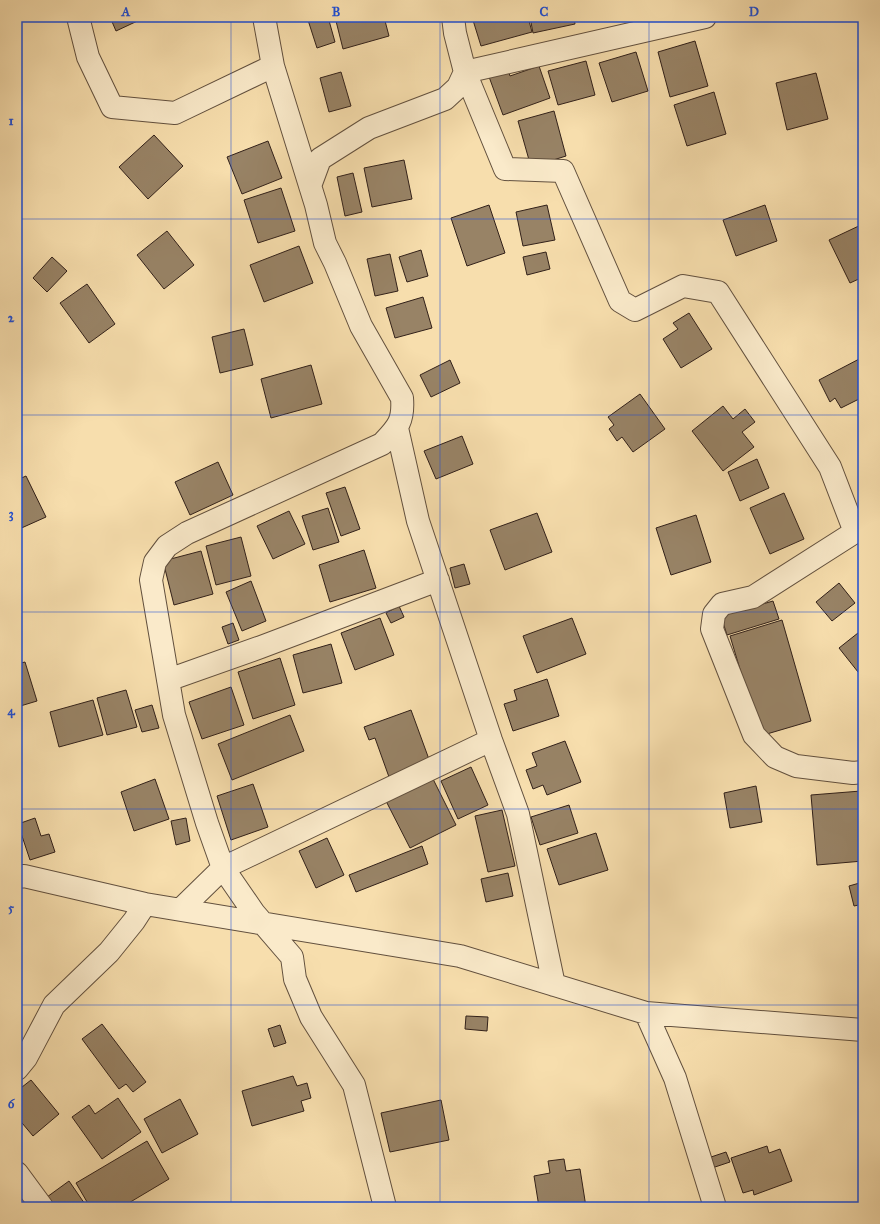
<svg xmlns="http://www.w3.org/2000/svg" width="880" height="1224" font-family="'IM FELL Great Primer',serif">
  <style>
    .building { fill: #988366; stroke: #312019 }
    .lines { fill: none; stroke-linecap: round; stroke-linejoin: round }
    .minor-casing { stroke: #62503e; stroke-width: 24 }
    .minor { stroke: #faeaca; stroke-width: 22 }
    .grid { fill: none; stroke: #1d4ed8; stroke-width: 1; stroke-opacity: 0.55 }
    .neatline { fill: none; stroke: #1d4ed8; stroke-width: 1.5 }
    .grid-label { font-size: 13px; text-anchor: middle; font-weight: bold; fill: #1d4ed8 }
  </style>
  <rect width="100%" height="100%" fill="#f7dead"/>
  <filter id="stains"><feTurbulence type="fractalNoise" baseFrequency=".005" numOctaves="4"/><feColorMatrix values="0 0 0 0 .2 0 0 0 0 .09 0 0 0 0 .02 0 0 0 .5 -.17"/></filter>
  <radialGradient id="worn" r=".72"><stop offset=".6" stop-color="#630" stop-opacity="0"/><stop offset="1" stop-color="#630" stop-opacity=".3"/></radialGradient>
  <path class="building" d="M110,17H146L116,31Z
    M307,17H328L335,42L317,48Z
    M335,17H384L389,36L343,49Z
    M472,17H528L532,32L481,46Z
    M530,17H574L575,24L533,33Z
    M695,41L708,86L670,97L658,52Z
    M636,52L648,91L612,102L599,63Z
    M586,61L595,95L558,105L548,71Z
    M539,66L550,98L503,115L488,74L507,67L510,76Z
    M341,72L351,106L329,112L320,78Z
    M816,73L828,119L787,130L776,83Z
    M714,92L726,134L687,146L674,105Z
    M554,111L566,156L531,167L518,121Z
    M154,135L183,166L148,199L119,167Z
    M268,141L282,178L242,194L227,157Z
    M404,160L412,199L372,207L364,168Z
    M353,173L362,212L345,216L337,177Z
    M281,188L295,231L258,243L244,200Z
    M489,205L505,253L467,266L451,218Z
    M547,205L555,240L523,246L516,212Z
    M765,205L777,241L736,256L723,220Z
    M863,224V277L850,283L829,240Z
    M167,231L194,265L164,289L137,255Z
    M299,246L313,283L264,302L250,265Z
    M421,250L428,276L407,282L399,257Z
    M546,252L550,269L527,275L523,257Z
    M390,254L398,291L375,296L367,259Z
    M52,257L67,271L47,292L33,278Z
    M87,284L115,324L89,343L60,303Z
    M423,297L432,328L395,338L386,308Z
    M689,313L712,349L681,368L663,339L678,329L673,323Z
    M244,329L253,365L220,373L212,337Z
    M863,357V397L841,408L835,398L830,402L819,380Z
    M450,360L460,383L431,397L420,375Z
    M311,365L322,404L271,418L261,379Z
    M640,394L665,429L633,452L622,437L617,441L609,429L614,425L608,417Z
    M723,406L733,419L745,409L755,422L742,432L754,447L723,471L692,431Z
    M462,436L473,464L436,479L424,451Z
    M757,459L769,488L740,501L728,472Z
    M218,462L233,495L190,515L175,482Z
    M26,476L46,517L17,530V480Z
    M345,487L360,529L341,536L326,493Z
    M784,493L804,539L770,554L750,508Z
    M328,508L339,542L313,550L302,516Z
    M289,511L305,544L273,559L257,526Z
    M537,513L552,552L505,570L490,530Z
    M696,515L711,562L671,575L656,528Z
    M241,537L251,576L216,585L206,546Z
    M364,550L376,588L330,602L319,565Z
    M201,551L213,594L174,605L163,561Z
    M464,564L470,584L455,588L450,568Z
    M251,581L266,621L242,631L226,592Z
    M839,583L855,603L832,621L816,602Z
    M773,601L779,619L727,635L721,616Z
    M399,606L404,617L391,623L386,613Z
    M380,618L394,655L355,670L341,633Z
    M572,618L586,654L537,673L523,636Z
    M782,620L811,721L760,736L730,636Z
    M233,623L239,640L228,644L222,627Z
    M863,629V676L862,677L839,648Z
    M331,644L342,683L303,693L293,655Z
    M280,658L295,705L253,719L238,672Z
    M25,662L37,701L17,707V664Z
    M547,679L559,716L513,731L504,704L517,700L514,690Z
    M231,687L244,725L202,739L189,702Z
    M126,690L137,727L107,735L97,698Z
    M93,700L103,735L59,747L50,712Z
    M152,705L159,728L142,732L135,710Z
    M411,710L430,762L389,777L375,738L369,740L364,727Z
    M290,715L304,751L232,780L218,744Z
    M565,741L581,782L547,795L543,785L533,789L526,770L537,766L532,753Z
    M471,767L488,805L458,819L441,781Z
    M432,777L456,825L410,848L386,801Z
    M155,779L169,819L134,831L121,792Z
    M253,784L268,827L231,840L217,796Z
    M756,786L762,822L730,828L724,793Z
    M861,791L863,813V861L817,865L811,795Z
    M569,805L578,833L540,845L531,817Z
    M502,810L515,866L488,872L475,816Z
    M35,818L41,836L49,834L55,852L30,860L18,824Z
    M186,818L190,841L176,845L171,821Z
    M596,833L608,870L559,885L547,849Z
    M327,838L344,875L316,888L299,851Z
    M422,846L428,864L356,892L349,875Z
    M508,873L513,896L486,902L481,879Z
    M863,882V904L854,906L849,886Z
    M466,1016L488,1017L487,1031L465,1029Z
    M102,1024L146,1082L133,1092L126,1084L119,1089L82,1039Z
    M280,1025L286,1043L274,1047L268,1029Z
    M293,1076L297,1086L307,1083L311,1098L301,1101L304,1111L252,1126L242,1091Z
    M31,1080L59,1114L33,1136L17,1117V1091Z
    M118,1098L141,1132L102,1159L72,1117L89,1105L95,1114Z
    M180,1099L198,1134L162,1153L144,1119Z
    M441,1100L449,1140L390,1152L381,1113Z
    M147,1141L169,1179L122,1207H90L76,1183Z
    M767,1146L769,1153L780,1149L792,1181L754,1195L753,1190L743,1193L731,1158Z
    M726,1152L730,1162L712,1168L708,1158Z
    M564,1159L566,1171L580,1169L586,1207H539L534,1176L550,1173L548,1161Z
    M69,1181L87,1207H54L47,1197Z
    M863,1186V1203L859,1187Z"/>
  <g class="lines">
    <g class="minor-casing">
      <path id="minor" d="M78,17L88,57L112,107L175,113L273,66L264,17
        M705,17L465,72L505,169L563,171L620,301L635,310L683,286L718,292L830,467L855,532L753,597L722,604L714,614L712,629L754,735L775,757L796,766L853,773L863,772
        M273,66L316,205L325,243L335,263L361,326L402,398C404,422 397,428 382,444L187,533L167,546L155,562L151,580L174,715L207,823L223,868L254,913L292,957L295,979L311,1017L354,1085L385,1207
        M310,186L320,159L369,128L445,99L458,87L465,72L455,33L453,17
        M397,428L418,521L491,740L518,814L554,985
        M168,680L261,647L438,580
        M17,877L24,876L145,904L460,956L646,1013L863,1030
        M181,909L223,868L491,740
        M646,1013L675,1078L715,1207
        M17,1069L26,1058L54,1005L109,952L134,921L145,904
        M17,1173L42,1207"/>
    </g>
    <use href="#minor" class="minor"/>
  </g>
  <path class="grid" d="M231,17V1207M440,17V1207M649,17V1207M17,219H863M17,415H863M17,612H863M17,809H863M17,1005H863"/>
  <rect width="880" height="1224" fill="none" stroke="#f7dead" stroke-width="44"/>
  <rect x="22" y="22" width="836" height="1180" class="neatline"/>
  <g class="grid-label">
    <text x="126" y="16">A</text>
    <text x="336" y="16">B</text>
    <text x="544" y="16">C</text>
    <text x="754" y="16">D</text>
    <text x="11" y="125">1</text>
    <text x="11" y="322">2</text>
    <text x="11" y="518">3</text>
    <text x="11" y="715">4</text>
    <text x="11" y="912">5</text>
    <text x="11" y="1108">6</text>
  </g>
  <rect width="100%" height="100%" filter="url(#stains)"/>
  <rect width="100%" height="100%" fill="url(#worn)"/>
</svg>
